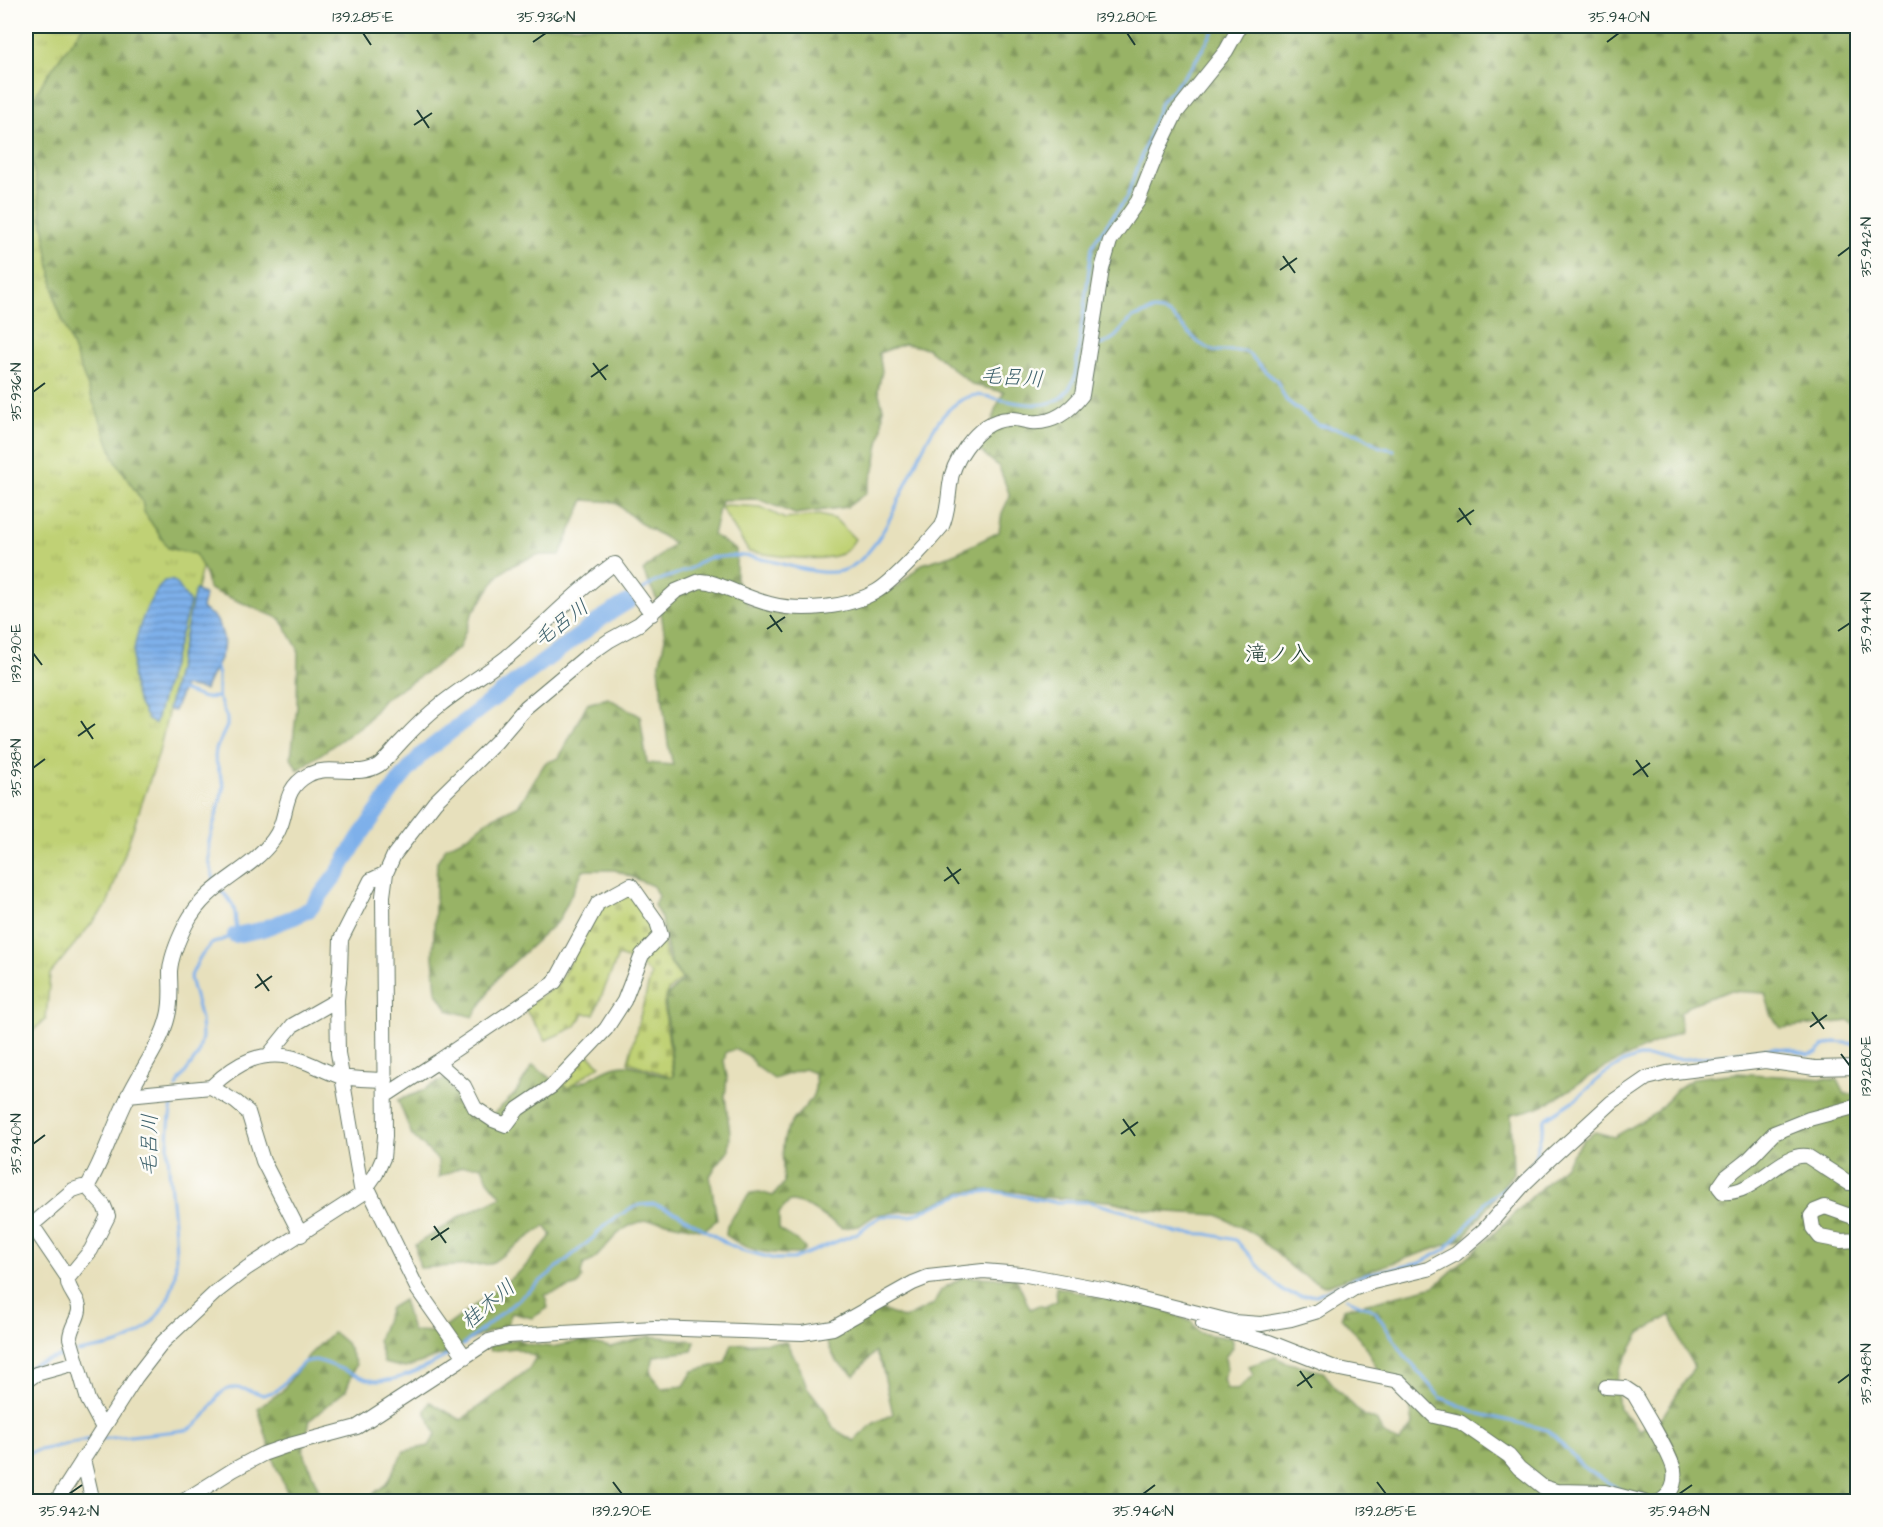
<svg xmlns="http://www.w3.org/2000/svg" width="1883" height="1527" font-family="'Architects Daughter','Klee One',sans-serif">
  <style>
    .grass { fill: url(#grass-tufts); stroke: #708754; stroke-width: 1.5 }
    .forest { fill: url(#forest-firs); stroke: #5c784d; stroke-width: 1.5; fill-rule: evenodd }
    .cemetery { fill: url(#cemetery-stones); stroke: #708754; stroke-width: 1.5 }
    .green { fill: #c0d174; stroke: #708754; stroke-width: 1.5 }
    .water { fill: url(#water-rules); stroke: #4e768f; stroke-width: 1.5 }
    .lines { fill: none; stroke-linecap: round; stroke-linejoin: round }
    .stream { stroke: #7eb0ea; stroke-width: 3 }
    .river { stroke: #7eb0ea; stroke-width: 16 }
    .minor-casing { stroke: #657664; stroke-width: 16 }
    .minor { stroke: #fff; stroke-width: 14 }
    .ticks { fill: none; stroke: #1f3d34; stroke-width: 2 }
    .labels { text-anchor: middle; stroke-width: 5; stroke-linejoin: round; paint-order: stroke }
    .water-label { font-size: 21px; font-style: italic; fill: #3c606b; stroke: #fdfcf7 }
    .quarter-label { font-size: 22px; fill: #1f3d34; stroke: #fdfcf7 }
    .neatline { fill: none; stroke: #1f3d34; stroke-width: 2 }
    .ticks-label { font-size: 15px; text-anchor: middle; fill: #1f3d34 }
  </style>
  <defs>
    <pattern id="grass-tufts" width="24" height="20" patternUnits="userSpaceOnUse" patternTransform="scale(1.5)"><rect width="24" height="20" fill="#c0d174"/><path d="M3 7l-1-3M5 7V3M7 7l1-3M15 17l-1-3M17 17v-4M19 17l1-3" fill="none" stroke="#a5b465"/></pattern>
    <pattern id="forest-firs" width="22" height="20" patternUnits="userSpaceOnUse" patternTransform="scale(1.5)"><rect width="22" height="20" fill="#98b366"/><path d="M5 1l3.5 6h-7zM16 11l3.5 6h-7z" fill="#7b9355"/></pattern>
    <pattern id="cemetery-stones" width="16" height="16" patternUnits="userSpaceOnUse" patternTransform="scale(1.5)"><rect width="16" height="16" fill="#c0d174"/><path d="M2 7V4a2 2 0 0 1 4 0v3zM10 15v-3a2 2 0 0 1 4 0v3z" fill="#a5b465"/></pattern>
    <pattern id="water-rules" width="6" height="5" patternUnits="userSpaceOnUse" patternTransform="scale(1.5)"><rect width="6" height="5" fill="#7eb0ea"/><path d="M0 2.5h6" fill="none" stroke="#6790be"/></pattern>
  </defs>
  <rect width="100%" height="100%" fill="#fdfcf7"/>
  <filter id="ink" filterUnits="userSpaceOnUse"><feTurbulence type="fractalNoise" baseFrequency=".0167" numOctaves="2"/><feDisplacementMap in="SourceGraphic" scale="12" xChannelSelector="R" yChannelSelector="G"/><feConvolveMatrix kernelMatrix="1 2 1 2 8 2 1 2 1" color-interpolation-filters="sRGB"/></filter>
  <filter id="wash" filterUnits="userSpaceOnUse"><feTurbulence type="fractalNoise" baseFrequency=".008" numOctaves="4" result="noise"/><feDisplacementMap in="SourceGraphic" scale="24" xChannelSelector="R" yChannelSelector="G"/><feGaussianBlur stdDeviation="1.35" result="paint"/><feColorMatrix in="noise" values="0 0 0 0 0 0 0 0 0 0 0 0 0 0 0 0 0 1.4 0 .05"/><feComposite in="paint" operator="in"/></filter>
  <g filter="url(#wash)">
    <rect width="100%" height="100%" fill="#e7e0bc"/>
    <path class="grass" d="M26,26H94L204,559L158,756L107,905L50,974L46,1019L26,1037Z"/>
    <path class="forest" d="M83,26H1857V1027L1850,1021L1781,1028L1772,1017L1765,993L1729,991L1691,1004L1680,1013L1681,1031C1653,1045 1624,1057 1597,1072C1566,1090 1549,1109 1511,1114L1513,1173L1463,1239L1324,1286L1297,1272L1256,1235L1218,1215L1154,1211L1110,1201L1041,1197L1019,1192L979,1190L963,1191L926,1208L875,1215L859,1226L842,1228L807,1206L790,1201L779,1213V1229C789,1237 798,1238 805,1249L799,1254C770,1253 751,1254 726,1235L727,1225L750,1193L760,1192L773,1196L784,1183C783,1167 780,1145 787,1130C797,1109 822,1101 814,1073L804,1069L774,1079L756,1066L749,1056L736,1049L726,1052L724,1061L727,1077L725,1097L730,1133L729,1150L716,1166L710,1176L717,1220L704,1230C665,1223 638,1208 609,1243C601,1251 595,1262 584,1264L581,1273L582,1278L578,1285L545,1295L548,1308L532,1318L512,1313L506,1326L478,1336L445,1354L405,1368L384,1363L378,1340L390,1308L403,1300L412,1331L439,1332L523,1269L552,1235L545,1226L490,1264L420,1268L415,1245L461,1216L502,1197L488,1180L482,1166H463L439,1177L438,1160L412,1135L398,1100L418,1093L445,1078L470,1116L492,1115L515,1094L533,1065C540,1071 548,1077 556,1081C581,1095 599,1065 625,1065C642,1065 657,1078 674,1076L665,998L683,980L670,961L661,918L654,905L658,896L653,886L615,870H583L559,920L499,976L473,1017L448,1010L436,991L433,956L437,862L446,847L468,836L488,820L519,805L545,763L559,758L587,704L608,698L640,716L647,763L673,765L668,744L659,667L665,638L660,606L643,571L674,543L638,522L615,502L584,500L560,555H536L509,567L498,576L472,614L459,648L425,673L384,699L365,723L298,770L291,758L297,707L298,649L281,619L209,589L204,570L195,554L168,548L144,512L142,501L116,462L56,303L36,182L26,133V113L44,80ZM904,344L927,348L973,385L1004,392L995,410L990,432L978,439L977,448L999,467L1010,496L1002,513L999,532L952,555L922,564L898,586L861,604L789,612L748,605L736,579V550L713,535L721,500L758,499L795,514L847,507L866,493L874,470L882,429L883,408L878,390L882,371L879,353Z
      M1737,1073L1838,1080L1845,1094H1857V1501L363,1502L386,1484L404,1451L429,1446L436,1434L425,1411L430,1402L461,1420L529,1369L536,1357L515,1348L490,1351L488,1346L517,1339L527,1344L552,1347L581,1341L611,1347L650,1336L695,1341L692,1351L654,1356L650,1372L661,1388L684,1386L693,1371L725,1363L732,1344L786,1342L800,1368L807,1387L824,1409L834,1429L854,1441L874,1423L893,1414L882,1366L875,1352L854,1375L836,1361L826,1340L880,1309L904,1319L934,1304L941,1290L963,1277L1016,1278L1030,1309L1039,1305L1044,1307L1057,1301L1056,1287L1115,1301L1134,1302L1157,1307L1192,1322L1199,1333L1231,1338L1233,1347L1225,1357L1227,1369L1223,1379L1227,1389L1237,1390L1253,1375L1249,1366L1275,1357L1285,1362L1323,1372L1340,1393L1363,1415L1376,1420L1382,1432L1398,1443L1413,1425L1408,1388L1378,1370L1362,1341L1341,1317L1344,1309L1435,1286L1491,1236L1565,1165L1583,1140L1595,1132L1614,1137L1656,1113L1677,1089L1694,1078ZM1671,1315L1681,1344L1694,1367L1663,1416L1640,1430L1619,1409L1616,1382L1620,1369L1640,1333Z
      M333,1332L346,1343L356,1364L346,1390L310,1420L303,1451L323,1501H291L274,1462L258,1408L282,1391L309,1355Z"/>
    <path class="cemetery" d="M630,889L655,924V933L630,960L618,956L594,1014H584L575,1027L546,1040L524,1008L558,984L600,906Z
      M662,937L668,961L682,979L668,991L664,1004L673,1077L628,1062L651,975L640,965Z
      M586,1052L600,1065L568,1088L559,1081Z"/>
    <path class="green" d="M726,505L761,507L785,519L819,515L835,519L855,539C851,545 846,553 838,555C814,563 775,555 749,552L720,506Z"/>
    <path class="water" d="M172,580L178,585L190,603L155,724C148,721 146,717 143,711C120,676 138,611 164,581Z
      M195,590L205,595L202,608C205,612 210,613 213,616C218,620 220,627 222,633C229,656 211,668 205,690L184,686L174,711L168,710Z"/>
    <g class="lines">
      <path class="stream" d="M1094,346L1104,344L1115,337L1132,318L1154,310L1162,311L1172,316L1199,343L1213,351H1244L1249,354L1266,372L1276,380L1286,400L1318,425L1358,433L1380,447L1394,450
        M640,592C657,577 675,577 693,567C698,564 703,559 709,558C718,557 735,555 745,556C774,558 825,583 851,567C904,535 915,412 971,396C977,394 986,396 993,398C1025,404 1061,416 1075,377L1092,247L1096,239L1127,197L1161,102L1193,65L1216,26
        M629,601L635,596
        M215,663L218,676V697L227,718V726L216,749L215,758L224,786L209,842V861L215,883
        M179,689L204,698L218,697
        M177,1087L180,1080L198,1055L202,1037L201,1019L190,978L199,959L211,944L235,935C237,916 236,903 221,891
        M1346,1298L1375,1311L1405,1356L1440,1397L1480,1414L1548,1430L1583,1467L1620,1490
        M463,1345L593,1238L605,1225L628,1210L639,1205L654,1204L677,1213L728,1244L741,1250L775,1259H793L858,1233L870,1223L882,1216H911L962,1194L993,1191L1053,1202H1090L1138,1215L1159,1227L1177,1233L1207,1234L1236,1240L1264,1272L1284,1292L1302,1296L1316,1295L1367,1274L1420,1263L1446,1249L1478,1213L1486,1201L1521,1176L1534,1161L1545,1119L1578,1098L1603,1075L1622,1063L1639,1057L1687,1059L1773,1048L1789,1049L1808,1055L1817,1053L1824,1046L1835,1042L1858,1044
        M78,1352C97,1348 118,1347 135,1336C153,1326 170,1301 174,1281C177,1266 176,1250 175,1235C172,1188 161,1139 175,1094
        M26,1370L34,1364L71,1353
        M101,1439L187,1430C226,1410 206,1372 263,1395L276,1391L304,1362L315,1360L323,1362C336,1366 364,1380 376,1381C400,1382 435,1363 455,1351
        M26,1453L91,1439"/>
      <path class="river" d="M235,935L260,930L294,917L310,909L339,871L358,839L396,785L421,755L485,705L605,616L629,601"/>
    </g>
  </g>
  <g filter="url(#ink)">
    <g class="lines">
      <g class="minor-casing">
        <path id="minor" d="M631,885L657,922L661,935L642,955L624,1001L606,1029L552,1086L518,1109L506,1125L493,1120L475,1108L464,1086L437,1062L555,982L598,903Z
          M268,1056L293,1025L337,1000
          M211,1087C236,1063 264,1047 300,1060C313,1064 326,1072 339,1076C353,1080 371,1079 386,1080
          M128,1095L211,1087L236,1102L248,1112L263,1161L301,1235
          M385,1096L437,1062
          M1858,1106L1809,1119L1774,1133L1749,1159L1726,1177L1719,1187L1723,1192C1756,1195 1780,1152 1807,1156L1849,1183L1858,1181
          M87,1187C104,1159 113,1127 128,1097C140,1071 162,1043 168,1016C172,1001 170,986 170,971C171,955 179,938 186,924C208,882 248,874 273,840C291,816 279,791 308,775C330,763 358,779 379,765C387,759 394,749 401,742C413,729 426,716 440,705C461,688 485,674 507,657C543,627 574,593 612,565L615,564L652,614
          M87,1187L104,1206L108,1216L91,1250L68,1278C66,1290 80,1298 79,1310C78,1320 70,1328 70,1338L88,1400L103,1428
          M368,1188L418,1290L465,1357
          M362,1194L338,1053L337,1000L340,971L341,939L371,880L386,873
          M1858,1216L1853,1217L1825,1207L1815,1211L1811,1216L1813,1228L1820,1237L1841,1241L1858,1240
          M32,1225L68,1278
          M26,1230L73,1190L82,1187H87
          M1203,1324L1269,1342L1335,1368L1399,1381L1434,1416L1460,1422L1509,1456L1519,1468L1543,1487L1556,1491L1605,1492L1644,1502
          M26,1381L36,1374L76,1363
          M1606,1387L1625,1388L1634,1394C1643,1410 1671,1454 1674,1470C1676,1484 1672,1494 1659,1502
          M83,1459L93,1502
          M56,1502L136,1377L163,1342L216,1292L247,1268L362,1194L376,1174L383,1158L385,1136L383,896L386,873L394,855L435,802L496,742L526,707L587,656L610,640L639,624L676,591L700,581L709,582C730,588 749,599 770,604C801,612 849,608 877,591C895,580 928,543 942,526C948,513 948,499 950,485C951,471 958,458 966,447C976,433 990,420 1008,419C1015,418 1023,421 1031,422C1053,424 1069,412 1082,395L1102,269L1110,241L1138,201L1159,148L1176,113L1226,51L1240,26
          M182,1502L233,1470L263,1454L286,1446L357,1427L489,1341L508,1336L654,1328L802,1333L833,1328L913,1283L928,1277L983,1271L1021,1274L1107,1290L1233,1322L1261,1324L1291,1319L1318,1311L1353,1289L1373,1282L1428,1269L1456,1254L1484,1230L1525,1183L1552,1157L1612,1102L1647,1078L1667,1073L1765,1061L1815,1068L1858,1067"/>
      </g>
      <use href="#minor" class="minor"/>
    </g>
  </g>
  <path class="ticks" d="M363,33L371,45M1127,33L1135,45M533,42L546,33M1607,42L1619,33M417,110L429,128M414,125L432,113M1283,256L1295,273M1838,256L1850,247M1280,270L1297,258M593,363L606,380M591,377L608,365M33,392L45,383M1459,508L1471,525M1457,522L1474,510M770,615L782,632M767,629L785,617M1838,631L1850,623M33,653L42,665M81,721L93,739M78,736L95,724M1636,760L1648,777M33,768L45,759M1633,775L1650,763M947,867L959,884M944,881L961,869M257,974L269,991M255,988L272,976M1812,1012L1824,1029M1810,1027L1827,1015M1841,1054L1850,1066M1123,1119L1135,1136M1121,1134L1138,1122M33,1144L45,1135M434,1226L446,1243M431,1240L449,1228M1300,1371L1312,1388M1838,1383L1850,1374M1297,1386L1314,1374M613,1482L622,1494M1377,1482L1386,1494M69,1494L82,1485M1143,1494L1155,1485M1679,1494L1692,1485"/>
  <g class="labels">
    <g class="water-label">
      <text transform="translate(1012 377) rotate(4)" y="7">毛呂川</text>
      <text transform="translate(561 623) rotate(-37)" y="7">毛呂川</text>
      <text transform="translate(149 1145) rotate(-89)" y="7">毛呂川</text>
      <text transform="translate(488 1304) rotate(-40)" y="7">桂木川</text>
    </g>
    <g class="quarter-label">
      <text x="1278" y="661">滝ノ入</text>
    </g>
  </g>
  <rect width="1883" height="1527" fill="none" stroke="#fdfcf7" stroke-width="66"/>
  <rect x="33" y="33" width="1817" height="1461" class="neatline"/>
  <g class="ticks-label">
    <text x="363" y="22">139.285°E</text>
    <text x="546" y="22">35.936°N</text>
    <text x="1127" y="22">139.280°E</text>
    <text x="1619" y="22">35.940°N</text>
    <text transform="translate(1866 247) rotate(-90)" y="5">35.942°N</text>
    <text transform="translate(16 392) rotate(-90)" y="5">35.936°N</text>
    <text transform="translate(1866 623) rotate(-90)" y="5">35.944°N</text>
    <text transform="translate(16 653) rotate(-90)" y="5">139.290°E</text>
    <text transform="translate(16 768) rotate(-90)" y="5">35.938°N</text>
    <text transform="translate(1866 1066) rotate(-90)" y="5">139.280°E</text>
    <text transform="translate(16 1144) rotate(-90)" y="5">35.940°N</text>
    <text transform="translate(1866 1374) rotate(-90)" y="5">35.948°N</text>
    <text x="69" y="1516">35.942°N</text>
    <text x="622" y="1516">139.290°E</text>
    <text x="1143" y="1516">35.946°N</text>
    <text x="1386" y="1516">139.285°E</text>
    <text x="1679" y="1516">35.948°N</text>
  </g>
</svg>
